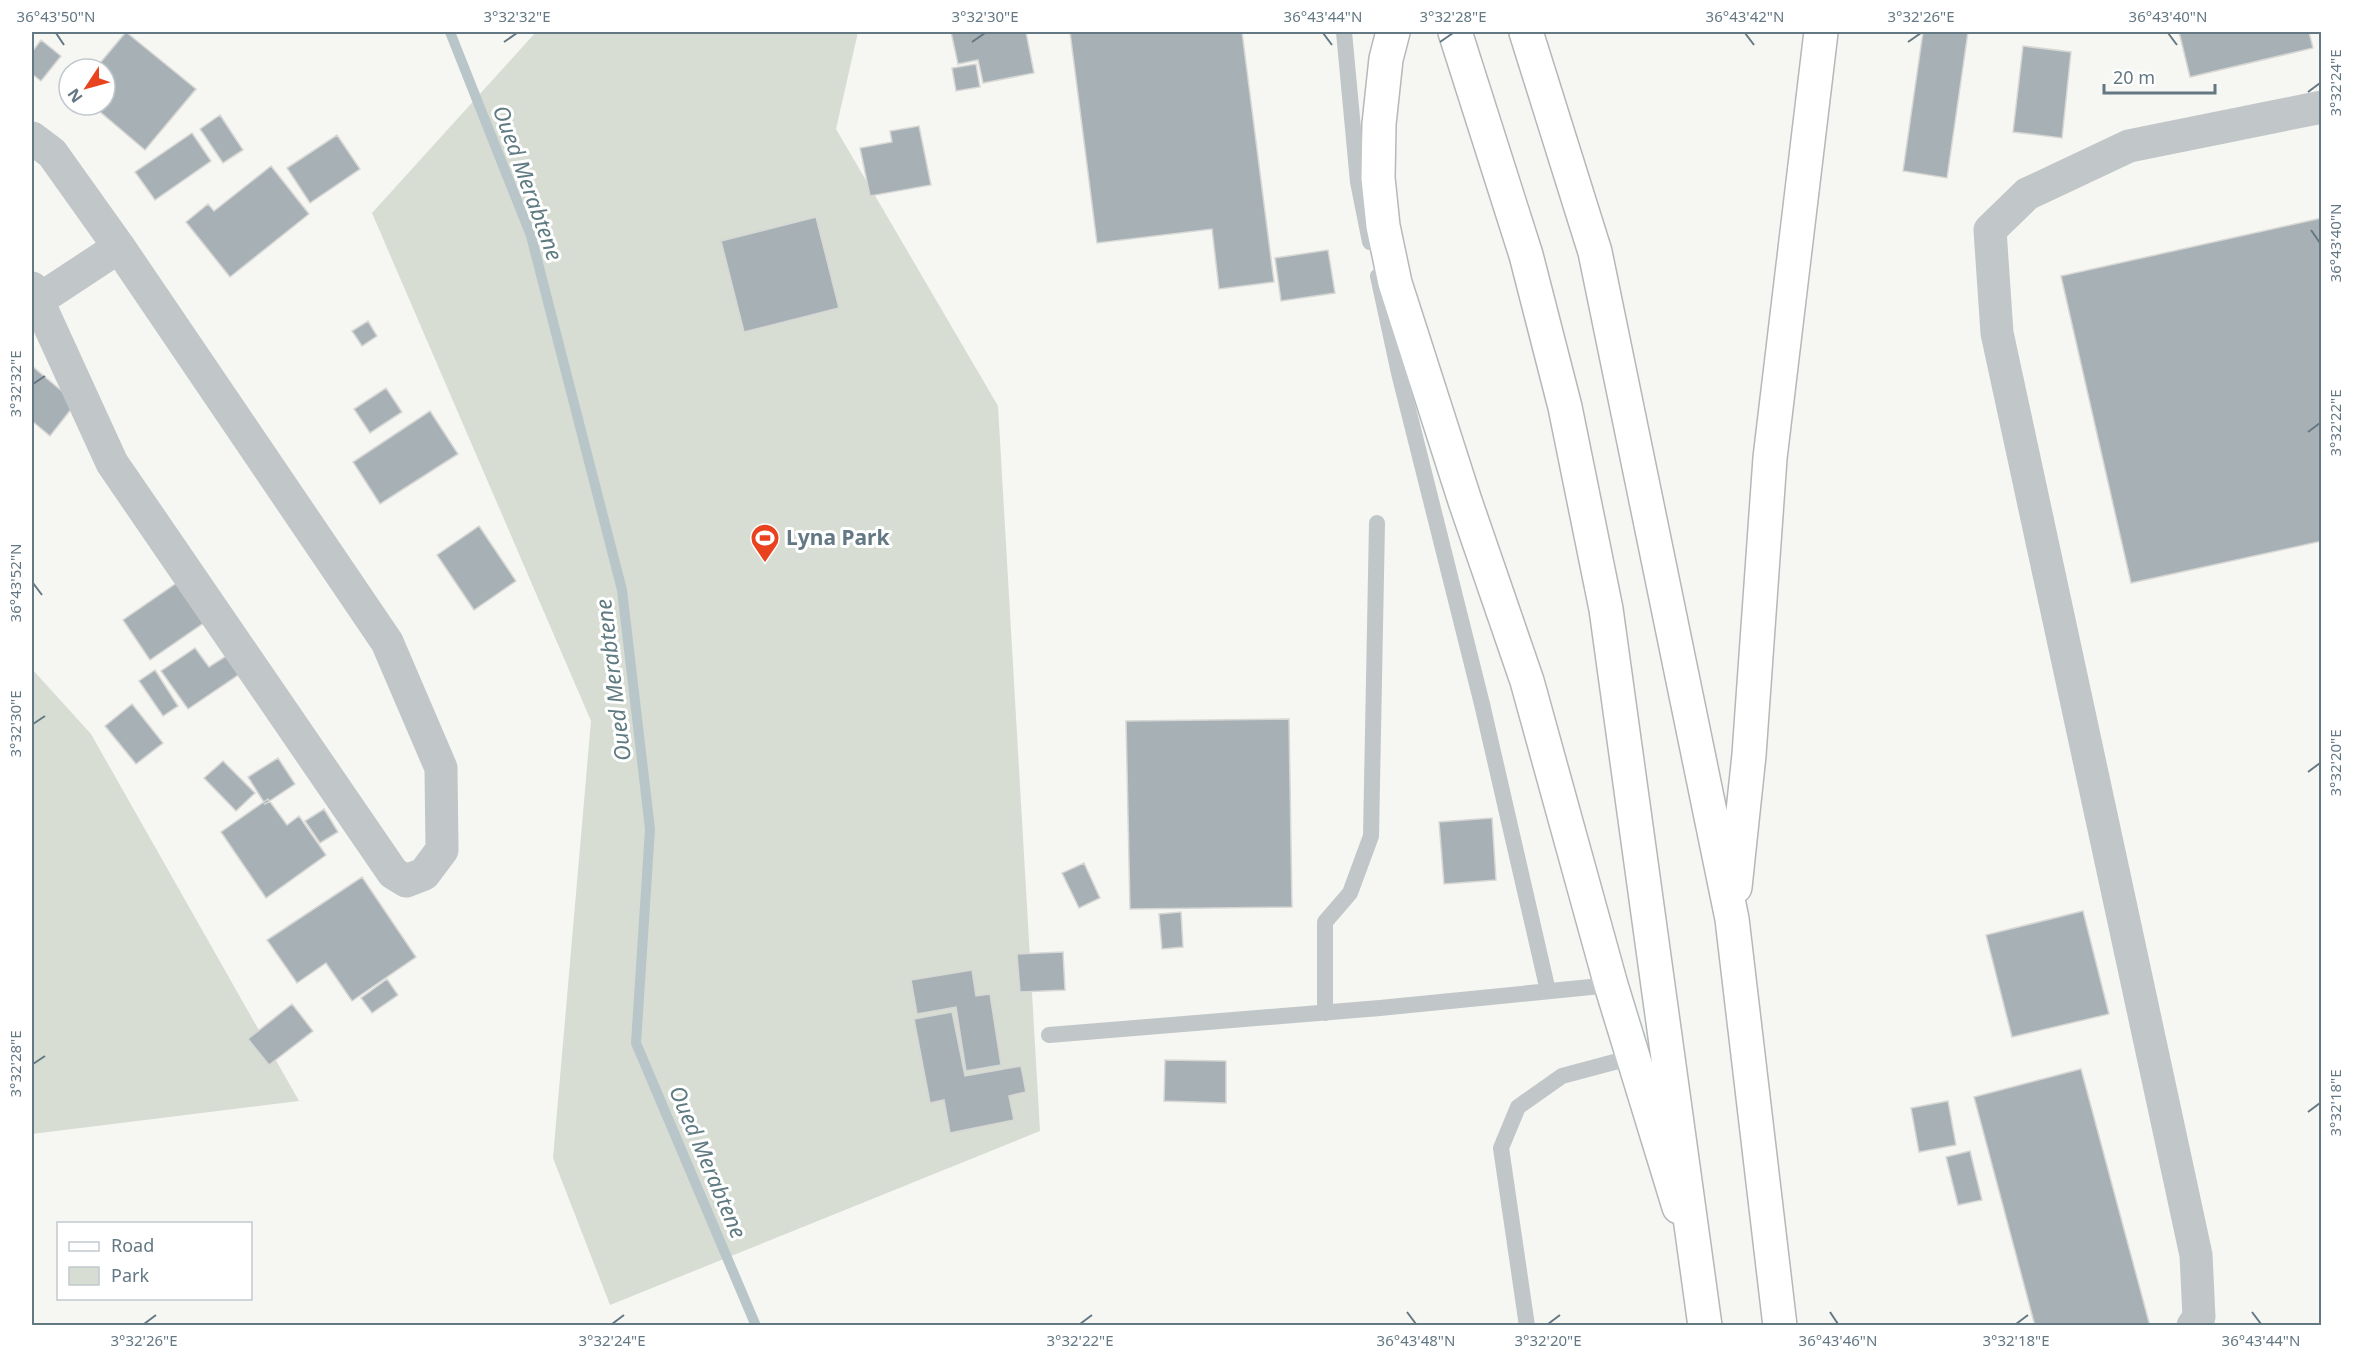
<svg xmlns="http://www.w3.org/2000/svg" width="2353" height="1357" font-family="'Noto Sans',sans-serif">
  <style>
    .green { fill: #d7ddd3 }
    .lines { fill: none; stroke-linecap: round; stroke-linejoin: round }
    .stream { stroke: #b8c6c9; stroke-width: 10 }
    .building { fill: #a7b1b5; stroke: #d7d7d5; stroke-width: 1.5 }
    .primary-casing { stroke: #b4b9bc; stroke-width: 36 }
    .highway-casing { stroke: #b4b8bb; stroke-width: 36 }
    .lane { stroke: #c1c6c8; stroke-width: 16 }
    .street { stroke: #c1c6c8; stroke-width: 33 }
    .primary { stroke: #fff; stroke-width: 33 }
    .highway { stroke: #fff; stroke-width: 33 }
    .ticks { fill: none; stroke: #647884; stroke-width: 2 }
    .labels { text-anchor: middle; stroke-width: 6; stroke-linejoin: round; paint-order: stroke }
    .poi-label { font-size: 21px; font-weight: bold; fill: #647884; stroke: #fff; text-anchor: start }
    .water-label { font-size: 22px; font-style: italic; fill: #5f7a81; stroke: #fff }
    .neatline { fill: none; stroke: #647884; stroke-width: 2 }
    .ticks-label { font-size: 15px; text-anchor: middle; fill: #647884 }
  </style>
  <rect width="100%" height="100%" fill="#f6f6f2"/>
  <path class="green" d="M536,32H858L836,129L998,406L1040,1131L610,1305L553,1158L591,721L372,213Z
    M32,669L91,734L299,1101L32,1134Z"/>
  <g class="lines">
    <path class="stream" d="M450,32L531,236L622,590L650,829L636,1043L756,1326"/>
  </g>
  <path class="building" d="M126,32L196,89L145,150L92,105H105V69H95Z
    M951,32H1026L1034,73L983,83L978,60L958,64Z
    M1070,32H1242L1274,282L1219,289L1212,229L1097,243Z
    M1923,32H1968L1947,178L1903,171Z
    M2179,32H2309L2313,48L2190,77Z
    M41,40L61,56L41,81L32,74V52Z
    M2023,46L2071,52L2062,138L2013,132Z
    M976,64L980,87L956,91L952,68Z
    M220,115L243,150L223,163L200,129Z
    M919,126L931,185L870,196L860,148L892,142L890,131Z
    M192,133L211,161L155,200L135,172Z
    M337,135L360,169L310,203L287,168Z
    M271,166L309,214L230,277L186,222L208,204L214,211Z
    M816,217L839,308L744,332L721,241Z
    M2322,218V541L2131,583L2061,276Z
    M1328,250L1335,293L1281,301L1275,258Z
    M368,321L377,336L362,346L352,331Z
    M32,366L76,403L50,436L32,421Z
    M386,388L402,412L370,433L354,409Z
    M430,411L458,454L380,504L353,462Z
    M479,526L516,581L474,610L437,555Z
    M181,580L208,620L150,660L123,620Z
    M195,648L209,667L234,651L247,669L188,709L161,671Z
    M155,670L178,706L163,716L139,681Z
    M132,704L163,743L136,764L105,726Z
    M1289,719L1292,907L1130,909L1126,721Z
    M278,758L295,784L265,804L248,777Z
    M223,761L255,793L236,811L204,778Z
    M268,799L287,825L299,816L326,855L266,898L221,832Z
    M324,809L338,832L320,843L305,821Z
    M1492,818L1496,880L1444,884L1439,822Z
    M1084,863L1100,898L1079,908L1062,873Z
    M362,877L416,957L352,1001L326,963L297,983L267,940Z
    M2083,911L2109,1014L2012,1037L1986,935Z
    M1181,912L1183,947L1162,949L1159,914Z
    M1063,952L1065,990L1020,992L1017,954Z
    M972,970L976,996L990,994L1001,1065L966,1071L956,1007L917,1014L911,980Z
    M387,979L398,995L372,1013L361,998Z
    M292,1004L313,1031L269,1065L248,1039Z
    M952,1012L965,1076L1021,1066L1026,1092L1009,1096L1014,1120L950,1133L944,1100L930,1103L914,1019Z
    M1165,1060L1226,1061V1103L1164,1101Z
    M2081,1069L2150,1326H2035L1974,1097Z
    M1948,1101L1956,1145L1919,1152L1911,1108Z
    M1970,1151L1982,1200L1958,1205L1946,1157Z"/>
  <g class="lines">
    <g class="primary-casing">
      <path id="primary" d="M1393,32L1386,59L1379,124L1378,178L1383,226L1395,283L1465,501L1527,681L1611,985L1679,1207"/>
    </g>
    <g class="highway-casing">
      <path id="highway" d="M1455,32L1526,255L1565,407L1606,609L1705,1326
        M1526,32L1595,252L1732,919L1780,1326
        M1735,887L1749,755L1770,458L1821,32"/>
    </g>
    <path class="lane" d="M1344,32L1358,182L1370,242
      M1378,276L1399,373L1482,704L1548,991
      M1325,1013V922L1350,893L1371,836L1377,523
      M1049,1035L1380,1008L1611,985
      M1527,1326L1501,1148L1518,1107L1562,1076L1633,1057"/>
    <path class="street" d="M32,138L52,153L119,247L387,642L441,768L442,850L424,874L406,881L393,873L112,463L32,288
      M37,301L119,247
      M2193,1326L2199,1317L2196,1255L1997,333L1990,230L2027,194L2129,146L2322,107"/>
    <use href="#primary" class="primary"/>
    <use href="#highway" class="highway"/>
  </g>
  <path class="ticks" d="M56,33L64,45M1323,33L1332,45M1745,33L1754,45M2168,33L2177,45M504,42L517,33M972,42L985,33M1440,42L1453,33M1908,42L1921,33M2308,92L2320,83M2311,230L2320,243M33,384L45,376M2308,432L2320,423M33,583L42,595M33,724L45,716M2308,772L2320,763M33,1064L45,1056M2308,1112L2320,1103M1407,1312L1416,1324M1830,1312L1838,1324M2252,1312L2261,1324M144,1324L156,1315M612,1324L624,1315M1080,1324L1092,1315M1548,1324L1560,1315M2016,1324L2028,1315"/>
  <defs>
    <g id="stadium-pin" transform="scale(1.5)"><path d="M0 17L-7.5 6A9.5 9.5 0 1 1 7.5 6Z" fill="#e9421f" stroke="#fff"/><path d="M0-5a6.5 5 0 1 0 0 10a6.5 5 0 1 0 0-10ZM-3.5-1.8h7v3.6h-7Z" fill="#fff"/></g>
  </defs>
  <g fill-rule="evenodd">
    <use href="#stadium-pin" x="765" y="538"/>
  </g>
  <g class="labels">
    <g class="poi-label">
      <text x="786" y="545">Lyna Park</text>
    </g>
    <g class="water-label">
      <text transform="translate(528 183) rotate(70)" y="8">Oued Merabtene</text>
      <text transform="translate(613 680) rotate(-97)" y="8">Oued Merabtene</text>
      <text transform="translate(708 1162) rotate(67)" y="8">Oued Merabtene</text>
    </g>
  </g>
  <rect width="2353" height="1357" fill="none" stroke="#ffffff" stroke-width="66"/>
  <rect x="57" y="1222" width="195" height="78" fill="#ffffff" stroke="#c1c9ce" stroke-width="1.5"/>
  <rect x="69" y="1242" width="30" height="9" fill="#ffffff" stroke="#c1c9ce" stroke-width="1.5"/>
  <text x="111" y="1252" font-size="18" fill="#647884">Road</text>
  <rect x="69" y="1267" width="30" height="18" fill="#d7ddd3" stroke="#c1c9ce" stroke-width="1.5"/>
  <text x="111" y="1282" font-size="18" fill="#647884">Park</text>
  <g transform="translate(87 87) rotate(234)"><circle r="28" fill="#ffffff" stroke="#c1c9ce" stroke-width="1.5"/>
  <path d="M0-4.5L10 22L0 15L-10 22Z" fill="#e9421f"/>
  <text y="-9" font-size="16" font-weight="bold" text-anchor="middle" fill="#647884">N</text>
  </g>
  <path d="M2104 84v9h111v-9" fill="none" stroke="#647884" stroke-width="3"/>
  <text x="2113" y="84" font-size="18" fill="#647884" stroke="#ffffff" stroke-width="4.5" paint-order="stroke">20 m</text>
  <rect x="33" y="33" width="2287" height="1291" class="neatline"/>
  <g class="ticks-label">
    <text x="56" y="22">36°43'50"N</text>
    <text x="517" y="22">3°32'32"E</text>
    <text x="985" y="22">3°32'30"E</text>
    <text x="1323" y="22">36°43'44"N</text>
    <text x="1453" y="22">3°32'28"E</text>
    <text x="1745" y="22">36°43'42"N</text>
    <text x="1921" y="22">3°32'26"E</text>
    <text x="2168" y="22">36°43'40"N</text>
    <text transform="translate(2336 83) rotate(-90)" y="5">3°32'24"E</text>
    <text transform="translate(2336 243) rotate(-90)" y="5">36°43'40"N</text>
    <text transform="translate(16 384) rotate(-90)" y="5">3°32'32"E</text>
    <text transform="translate(2336 423) rotate(-90)" y="5">3°32'22"E</text>
    <text transform="translate(16 583) rotate(-90)" y="5">36°43'52"N</text>
    <text transform="translate(16 724) rotate(-90)" y="5">3°32'30"E</text>
    <text transform="translate(2336 763) rotate(-90)" y="5">3°32'20"E</text>
    <text transform="translate(16 1064) rotate(-90)" y="5">3°32'28"E</text>
    <text transform="translate(2336 1103) rotate(-90)" y="5">3°32'18"E</text>
    <text x="144" y="1346">3°32'26"E</text>
    <text x="612" y="1346">3°32'24"E</text>
    <text x="1080" y="1346">3°32'22"E</text>
    <text x="1416" y="1346">36°43'48"N</text>
    <text x="1548" y="1346">3°32'20"E</text>
    <text x="1838" y="1346">36°43'46"N</text>
    <text x="2016" y="1346">3°32'18"E</text>
    <text x="2261" y="1346">36°43'44"N</text>
  </g>
</svg>
